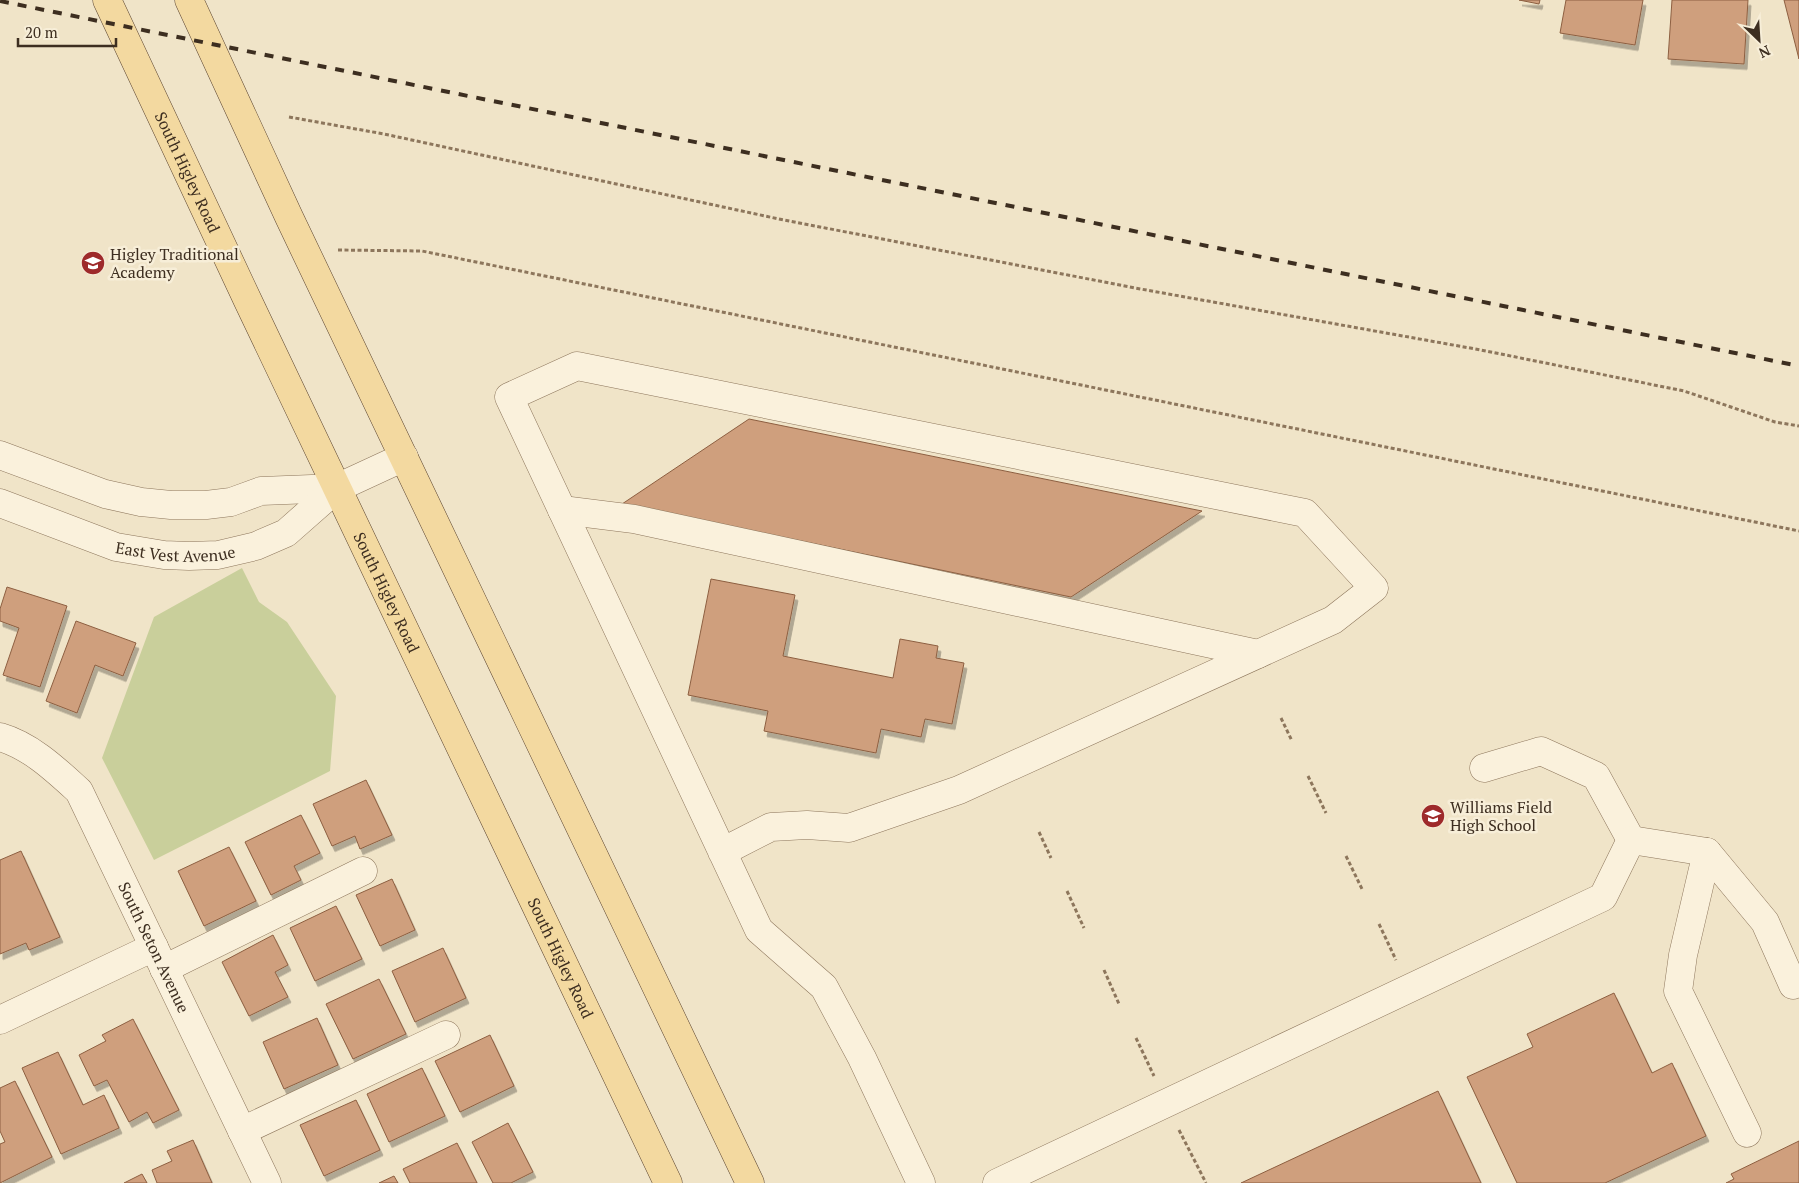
<svg xmlns="http://www.w3.org/2000/svg" width="1799" height="1183" font-family="'PT Serif',serif">
  <style>
    .green { fill: #c9cf9b }
    .building { fill: #cf9f7d; stroke: #8d5f41; filter: url(#shadow) }
    .lines { fill: none; stroke-linecap: round; stroke-linejoin: round }
    .minor-casing { stroke: #8d765c; stroke-width: 29 }
    .major-casing { stroke: #5b4430; stroke-width: 29 }
    .path { stroke: #8d765c; stroke-width: 3; stroke-dasharray: 4 2.5; stroke-linecap: butt }
    .minor { stroke: #faf1dc; stroke-width: 28 }
    .major { stroke: #f3d9a0; stroke-width: 28 }
    .rail { stroke: #3d2e20; stroke-width: 4; stroke-dasharray: 9 9; stroke-linecap: butt }
    .labels { text-anchor: middle; stroke-width: 5; stroke-linejoin: round; paint-order: stroke }
    .street-label { font-size: 16px; fill: #3d2e20; stroke: #f7eed8 }
    .poi-label { font-size: 16px; fill: #3d2e20; stroke: #f7eed8; text-anchor: start }
  </style>
  <defs>
    <filter id="shadow"><feDropShadow dx="3" dy="5.5" stdDeviation="0" flood-color="#0004"/></filter>
  </defs>
  <rect width="100%" height="100%" fill="#f0e4c8"/>
  <path class="green" d="M242,568L259,602L287,622L336,696L330,771L154,860L102,758L154,617Z"/>
  <path class="building" d="M1519,0H1540L1539,4Z
    M1566,0H1643L1635,45L1560,33Z
    M1672,0H1748L1744,64L1668,59Z
    M1784,0H1799V59Z
    M749,419L1202,511L1071,597L622,504Z
    M711,579L795,595L783,656L893,678L900,639L938,646L936,658L964,663L952,724L925,719L921,737L881,729L876,753L764,731L768,711L688,695Z
    M7,587L67,606L40,687L3,675L19,628L0,621V609Z
    M76,621L136,643L123,676L95,665L77,713L46,701Z
    M366,780L392,835L360,849L355,836L332,846L313,804Z
    M301,815L320,853L294,866L301,880L271,895L245,842Z
    M229,847L256,901L204,926L178,871Z
    M21,851L60,937L29,950L26,943L0,954V860Z
    M392,879L415,930L380,946L356,895Z
    M336,906L362,959L315,981L290,928Z
    M273,935L288,965L275,972L288,997L249,1016L222,962Z
    M443,948L466,998L415,1022L392,971Z
    M379,979L406,1034L353,1059L326,1004Z
    M1614,993L1652,1073L1672,1063L1706,1136L1605,1183H1517L1467,1077L1533,1047L1527,1034Z
    M317,1018L338,1065L284,1089L263,1042Z
    M133,1019L179,1110L153,1123L147,1112L129,1122L107,1080L94,1086L79,1055L106,1041L102,1035Z
    M490,1035L514,1086L460,1112L435,1061Z
    M58,1052L83,1105L104,1095L119,1128L61,1154L22,1068Z
    M422,1068L445,1116L389,1142L367,1094Z
    M15,1081L52,1157L0,1183V1144L5,1142L0,1131V1088Z
    M1438,1091L1481,1183H1241Z
    M356,1100L380,1150L324,1176L300,1125Z
    M508,1123L533,1172L511,1183H493L472,1142Z
    M193,1140L212,1183H157L152,1170L172,1161L167,1151Z
    M1799,1141V1183H1726L1734,1179L1731,1174Z
    M457,1143L477,1183H410L403,1169Z
    M142,1174L147,1183H124Z
    M394,1176L398,1183H379Z"/>
  <g class="lines">
    <g class="minor-casing">
      <g id="minor">
        <path d="M0,455L105,494L141,502L171,505H206L231,502L261,491L337,488"/>
        <path id="s1" d="M0,503L116,547L164,555L189,556L218,555L256,546L286,533L337,488L404,457"/>
        <path d="M562,510L634,519L1258,654"/>
        <path id="s2" d="M0,737C31,746 56,770 79,791L267,1183"/>
        <path d="M1484,768L1541,751L1596,776L1631,840"/>
        <path d="M1631,840L1707,852L1765,922L1793,985L1799,982"/>
        <path d="M722,852L771,827L807,825L849,828L959,790L1333,620L1374,588L1305,513L577,366L509,397L759,930L824,987L862,1058L921,1183"/>
        <path d="M1707,852L1683,955L1678,991L1747,1133"/>
        <path d="M164,969L363,871"/>
        <path d="M0,1020L154,947"/>
        <path d="M242,1131L446,1035"/>
        <path d="M997,1183L1603,897L1631,840"/>
      </g>
    </g>
    <g class="major-casing">
      <g id="major">
        <path id="s3" d="M107,0L248,301L668,1183"/>
        <path d="M189,0L289,217L750,1183"/>
      </g>
    </g>
    <path class="path" d="M289,117L384,134L779,219L1135,288L1481,350L1684,391L1775,422L1799,426
      M338,250L422,251L1799,531
      M1281,718L1292,741
      M1308,776L1326,813
      M1039,832L1051,858
      M1346,856L1363,891
      M1067,891L1084,928
      M1379,924L1396,960
      M1104,970L1119,1004
      M1136,1038L1154,1076
      M1179,1130L1206,1183"/>
    <use href="#minor" class="minor"/>
    <use href="#major" class="major"/>
    <path class="rail" d="M0,1L1799,366"/>
  </g>
  <defs>
    <g id="school-disc" transform="scale(1.25)"><circle r="9.5" fill="#9e2a2b" stroke="#f7eed8"/><path d="M0-5L7-2L0 1L-7-2ZM-4 1L0 2.5L4 1V4Q0 6-4 4Z" fill="#fff"/></g>
  </defs>
  <g fill-rule="evenodd">
    <use href="#school-disc" x="93" y="263"/>
    <use href="#school-disc" x="1433" y="816"/>
  </g>
  <g class="labels">
    <g class="street-label">
      <text dy="6" stroke="none"><textPath href="#s3" startOffset="190">South Higley Road</textPath></text>
      <text dy="6" stroke="none"><textPath href="#s1" startOffset="184">East Vest Avenue</textPath></text>
      <text dy="6" stroke="none"><textPath href="#s3" startOffset="655">South Higley Road</textPath></text>
      <text dy="6" stroke="none"><textPath href="#s2" startOffset="270">South Seton Avenue</textPath></text>
      <text dy="6" stroke="none"><textPath href="#s3" startOffset="1060">South Higley Road</textPath></text>
    </g>
    <g class="poi-label">
      <text x="110" y="260">Higley Traditional<tspan x="110" dy="18">Academy</tspan></text>
      <text x="1450" y="813">Williams Field<tspan x="1450" dy="18">High School</tspan></text>
    </g>
  </g>
  <g transform="translate(1759 40) rotate(155)" stroke="#f7eed8" stroke-width="4" paint-order="stroke">
  <path d="M0-4L9 19L0 12L-9 19Z" fill="#3d2e20"/>
  <text y="-8" font-size="14" font-weight="bold" text-anchor="middle" fill="#3d2e20">N</text>
  </g>
  <path d="M18 38v8h98v-8" fill="none" stroke="#3d2e20" stroke-width="2.5"/>
  <text x="25" y="38" font-size="15" fill="#3d2e20" stroke="#f7eed8" stroke-width="4" paint-order="stroke">20 m</text>
</svg>
